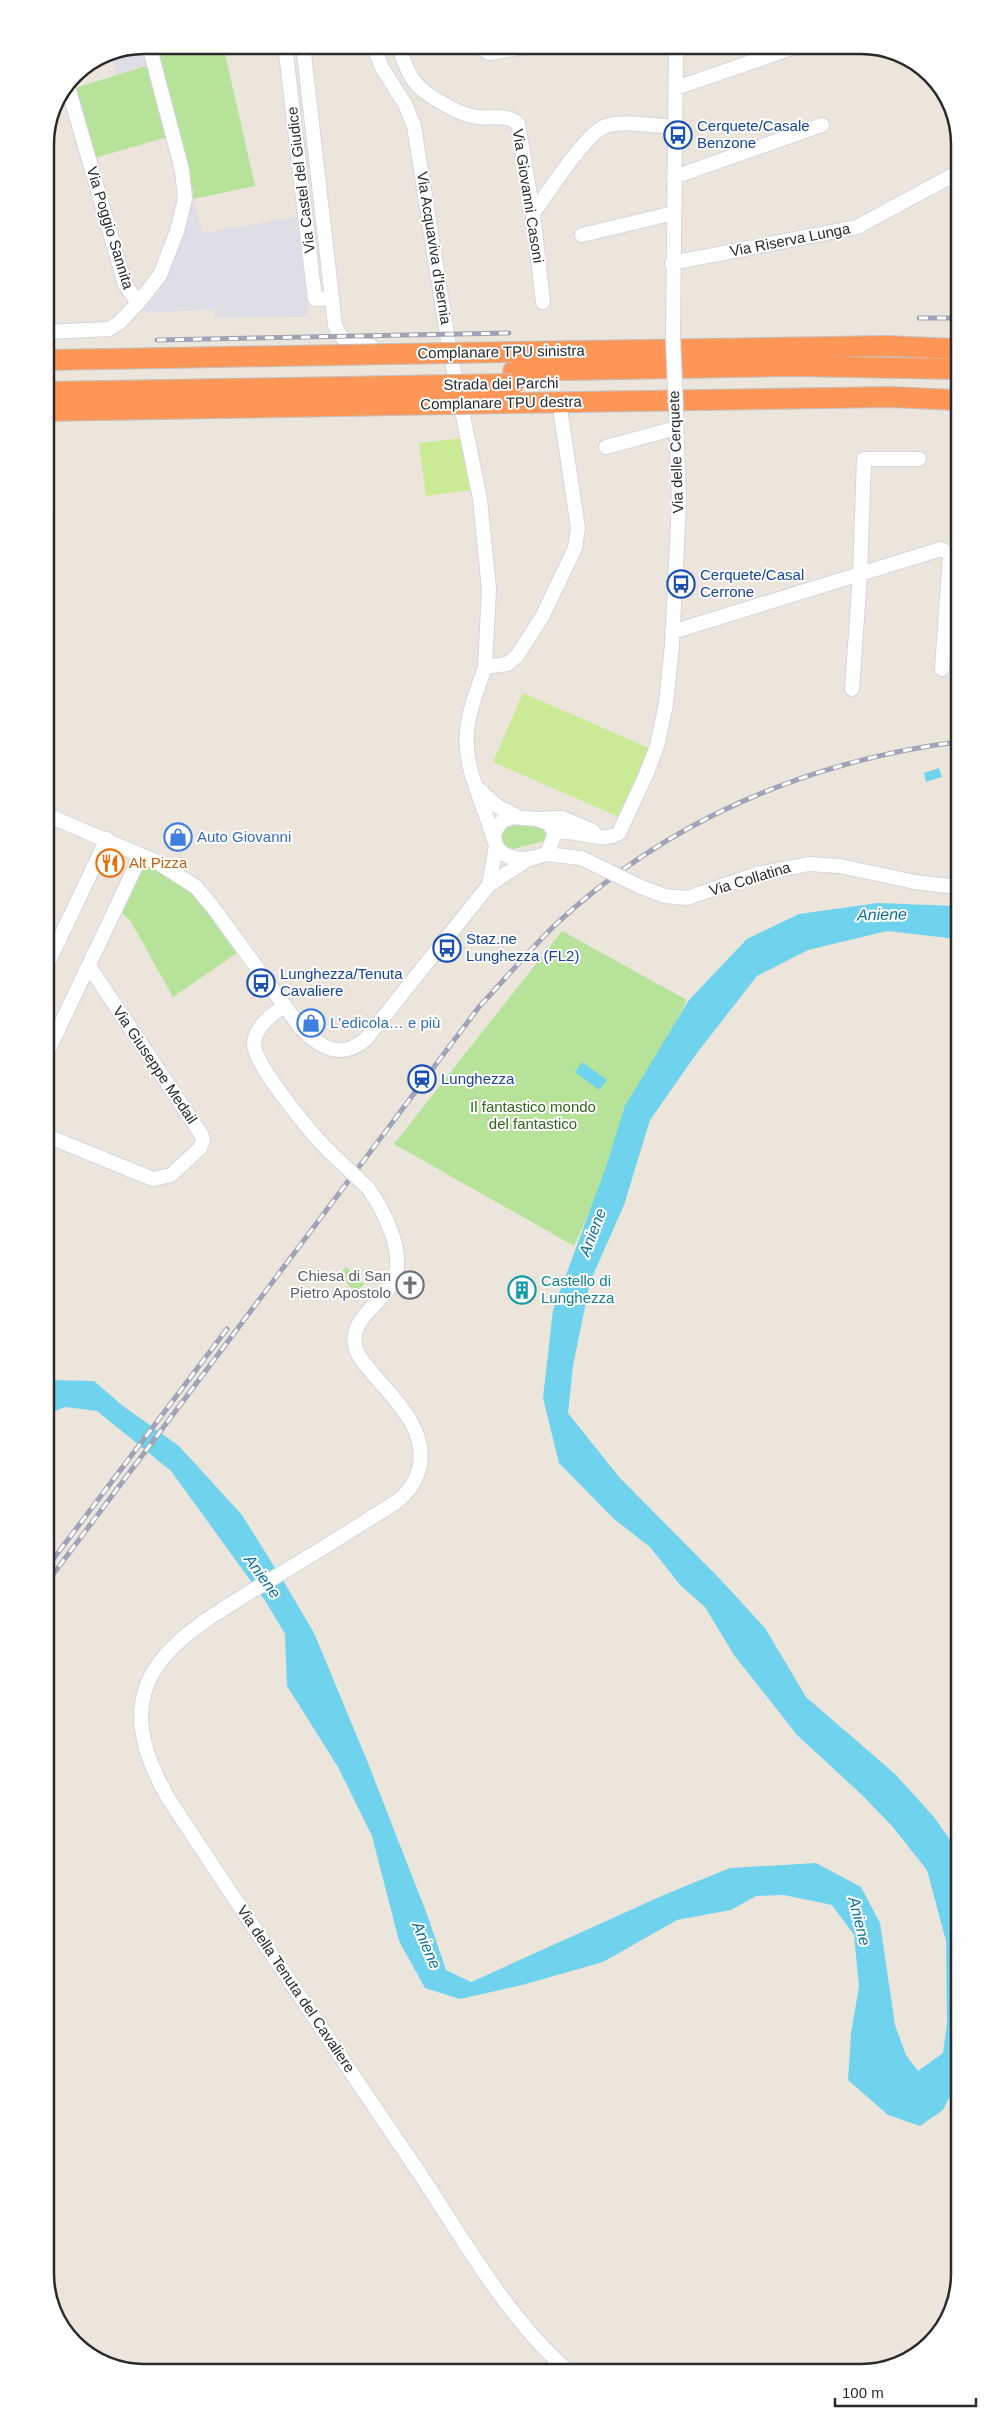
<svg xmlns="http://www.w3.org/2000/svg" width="1005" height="2418" font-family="Arial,sans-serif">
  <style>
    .industrial { fill: #dfdde5 }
    .green { fill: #b6e299 }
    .pitch { fill: #caea95 }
    .water { fill: #70d3ee }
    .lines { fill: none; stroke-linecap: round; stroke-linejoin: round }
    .minor-casing { stroke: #d2d6e3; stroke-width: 16 }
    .highway-casing { stroke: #c3c3c3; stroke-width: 22 }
    .minor { stroke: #fff; stroke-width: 14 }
    .highway { stroke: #fd9657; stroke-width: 20 }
    .rail-casing { stroke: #9fa3b5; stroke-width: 5 }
    .rail { stroke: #fff; stroke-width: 3; stroke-dasharray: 9; stroke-linecap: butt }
    .minor-bridge-casing { stroke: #d2d6e3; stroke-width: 16; stroke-linecap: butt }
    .highway-bridge-casing { stroke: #c3c3c3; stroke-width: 22; stroke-linecap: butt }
    .minor-bridge { stroke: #fff; stroke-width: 14 }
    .highway-bridge { stroke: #fd9657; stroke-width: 20 }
    .labels { text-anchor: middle; stroke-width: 4; stroke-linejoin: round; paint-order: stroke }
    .transit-label { font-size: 15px; fill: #164399; stroke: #fff; text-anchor: start }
    .street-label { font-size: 15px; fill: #2a2a2a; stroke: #fff }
    .shop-label { font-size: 15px; fill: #366cbe; stroke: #fff; text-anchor: start }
    .food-label { font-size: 15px; fill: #c56008; stroke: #fff; text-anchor: start }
    .park-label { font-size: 15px; fill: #2f671b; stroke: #fff }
    .worship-label { font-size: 15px; fill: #5b616d; stroke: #fff; text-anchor: end }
    .culture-label { font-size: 15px; fill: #0d838f; stroke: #fff; text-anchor: start }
    .water-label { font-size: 16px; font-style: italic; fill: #0e729a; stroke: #fff }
    .rim { fill: none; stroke: #2a2a2a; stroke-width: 2.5 }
  </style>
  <rect width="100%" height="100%" fill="#ece5dc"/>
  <path class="industrial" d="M144,45L149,64L117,74L109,52Z
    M193,199L203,233L297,217L309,317L215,318L214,309L148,313L144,309L158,293Z"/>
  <path class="green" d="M144,45H223L255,186L193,199V191L178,134L91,159L72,89L149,65Z
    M512,824L542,828L546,835L545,841L513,849L506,847C499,838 502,829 512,824Z
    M143,860L201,896L240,951L173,997L130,920L119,911Z
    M562,931L687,1000L574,1246L394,1144Z
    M346,1267L364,1284L356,1292L338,1275Z"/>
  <path class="pitch" d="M464,438L471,490L426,496L419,443Z
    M523,693L649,748L619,817L493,762Z"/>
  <path class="water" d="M939,768L942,777L926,782L924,773Z
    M878,903L957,906V939L887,931L808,950L757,976L697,1053L650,1120L624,1205L590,1282L573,1366L568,1413L619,1477L721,1580L765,1628L806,1697L895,1774L934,1817L959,1853L960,2076L943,2110L920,2126L888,2115L848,2080L851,2033L859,1987L854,1935L832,1905L784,1895L756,1896L731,1910L677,1920L603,1962L522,1985L460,1999L425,1988L399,1941L372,1836L338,1767L287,1686L285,1634L266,1602L171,1471L97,1411L65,1407L48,1414V1380L94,1381L123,1406L179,1446L242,1515L287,1587L314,1633L366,1758L428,1917L446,1970L471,1982L666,1894L730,1868L816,1863L861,1887L880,1923L895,2025L906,2055L918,2071L943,2053L947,2023L946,1941L927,1870L892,1826L861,1794L797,1735L734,1655L705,1607L681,1586L650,1547L614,1519L559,1463L543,1398L553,1310L606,1167L625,1106L689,1000L747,939L799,914Z
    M582,1062L607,1080L599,1090L575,1072Z"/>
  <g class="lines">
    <g class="minor-casing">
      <path id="minor" d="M285,45L315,299L332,298
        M303,45L335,325C341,343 354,346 371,346
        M373,45L382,68L405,104L414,126L449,347L480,499L489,589L485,667
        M398,45C403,57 406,71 414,81C424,95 460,115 477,117C491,119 507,113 518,124L533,213L543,302
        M474,45L490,53L535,45
        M67,84L125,284L138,303L160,275L177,231L185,199L182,170L149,45
        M676,88L801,45
        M674,177L822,125
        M533,213C547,195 586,132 606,126C623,120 656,126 675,127
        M582,235L674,213
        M672,263L857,227L955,174
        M46,332L109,329L119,323L138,303
        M673,338L676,45
        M606,447L676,428
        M672,632L941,549L947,552L950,557L942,669
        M852,689L860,575L864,459H919
        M480,790L497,806L518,817
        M47,815L157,862L196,887L212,906L300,1027C320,1048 341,1060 366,1039L489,885L530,858
        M512,817L538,819L550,824L555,833L548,852C530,864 492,862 494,833L501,822Z
        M540,819L562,818L593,831
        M555,833C576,827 601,845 619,833L646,775L657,746L666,704L672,645L679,503L676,410
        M494,840C485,805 463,769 467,731C469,709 478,688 485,667L507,664L517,656L542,617L575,548L578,528L561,415
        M546,854L581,858
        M489,885L496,846
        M641,887L665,896L687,898L757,874L809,864L840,866L915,882L957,887
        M47,965L107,839
        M284,1006C271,1015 255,1027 254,1044C253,1064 315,1138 331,1153
        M47,1053L141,855
        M47,1136L153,1179L171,1175L200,1148L203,1140L201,1134L89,966
        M368,1188C383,1209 404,1250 395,1276C387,1302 346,1318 356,1349C359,1359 367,1366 373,1374C395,1400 426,1428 420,1465C417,1480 408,1493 396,1502C354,1529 312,1555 270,1580C174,1638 97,1679 170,1801C251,1924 333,2046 416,2168C461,2235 506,2317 567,2370"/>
    </g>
    <g class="highway-casing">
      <path id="highway" d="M512,352L887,346L955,349
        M46,360L219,357
        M513,371L795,366L955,369
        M46,392L220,389
        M516,403L891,397L956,400
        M46,411L220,408"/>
    </g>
    <use href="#minor" class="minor"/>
    <use href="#highway" class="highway"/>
    <g class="rail-casing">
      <path id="rail" d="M919,318H955
        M157,340L509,333
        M48,1566L227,1329
        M48,1581L479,1007C504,980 528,952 554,926C666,821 806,762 956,742"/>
    </g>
    <use href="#rail" class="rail"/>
    <g class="minor-bridge-casing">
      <path id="minor-bridge" d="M673,338L676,410
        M581,858L641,887
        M331,1153L368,1188"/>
    </g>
    <g class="highway-bridge-casing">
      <path id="highway-bridge" d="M219,357L512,352
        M220,389L514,384
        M220,408L516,403"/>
    </g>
    <use href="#minor-bridge" class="minor-bridge"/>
    <use href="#highway-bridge" class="highway-bridge"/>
  </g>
  <defs>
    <g id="bus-ring" transform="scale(1.4375)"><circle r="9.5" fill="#fff" stroke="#1a4fb4" stroke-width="1.5"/><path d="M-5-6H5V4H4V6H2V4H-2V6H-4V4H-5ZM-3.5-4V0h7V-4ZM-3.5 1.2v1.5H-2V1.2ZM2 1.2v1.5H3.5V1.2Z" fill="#1a4fb4"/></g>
    <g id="shop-ring" transform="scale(1.4375)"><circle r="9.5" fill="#fff" stroke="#3f7fe0" stroke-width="1.5"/><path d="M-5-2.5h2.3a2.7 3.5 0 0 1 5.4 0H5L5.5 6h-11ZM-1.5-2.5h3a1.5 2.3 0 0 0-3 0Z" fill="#3f7fe0"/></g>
    <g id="restaurant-ring" transform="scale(1.4375)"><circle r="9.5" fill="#fff" stroke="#e8710a" stroke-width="1.5"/><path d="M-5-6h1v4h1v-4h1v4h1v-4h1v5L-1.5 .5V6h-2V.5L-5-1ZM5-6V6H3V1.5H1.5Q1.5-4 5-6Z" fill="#e8710a"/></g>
    <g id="station-ring" transform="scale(1.4375)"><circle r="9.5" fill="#fff" stroke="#1a4fb4" stroke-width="1.5"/><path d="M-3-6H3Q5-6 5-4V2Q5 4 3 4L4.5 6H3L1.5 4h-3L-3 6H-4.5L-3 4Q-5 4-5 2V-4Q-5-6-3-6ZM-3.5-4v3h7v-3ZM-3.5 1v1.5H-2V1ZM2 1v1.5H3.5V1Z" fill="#1a4fb4"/></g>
    <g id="church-ring" transform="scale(1.4375)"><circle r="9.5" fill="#fff" stroke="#6b7280" stroke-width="1.5"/><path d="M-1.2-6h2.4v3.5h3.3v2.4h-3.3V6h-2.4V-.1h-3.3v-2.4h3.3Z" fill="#6b7280"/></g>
    <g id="building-ring" transform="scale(1.4375)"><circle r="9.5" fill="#fff" stroke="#0f9aa8" stroke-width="1.5"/><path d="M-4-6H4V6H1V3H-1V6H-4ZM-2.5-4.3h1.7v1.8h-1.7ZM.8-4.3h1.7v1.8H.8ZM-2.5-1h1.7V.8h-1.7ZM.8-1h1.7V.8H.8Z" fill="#0f9aa8"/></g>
  </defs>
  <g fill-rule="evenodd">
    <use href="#bus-ring" x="678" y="135"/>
    <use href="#bus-ring" x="681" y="584"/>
    <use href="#shop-ring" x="178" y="837"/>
    <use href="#restaurant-ring" x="110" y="863"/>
    <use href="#bus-ring" x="447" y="948"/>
    <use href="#bus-ring" x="261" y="983"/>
    <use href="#shop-ring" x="311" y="1023"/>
    <use href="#station-ring" x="422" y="1079"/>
    <use href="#church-ring" x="410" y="1285"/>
    <use href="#building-ring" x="522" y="1290"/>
  </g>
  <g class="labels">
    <g class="transit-label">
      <text x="697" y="131">Cerquete/Casale<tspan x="697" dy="17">Benzone</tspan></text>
      <text x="700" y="580">Cerquete/Casal<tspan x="700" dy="17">Cerrone</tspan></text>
      <text x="466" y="944">Staz.ne<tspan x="466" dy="17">Lunghezza (FL2)</tspan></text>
      <text x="280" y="979">Lunghezza/Tenuta<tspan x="280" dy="17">Cavaliere</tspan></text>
      <text x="441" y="1084">Lunghezza</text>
    </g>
    <g class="street-label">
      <text transform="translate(301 180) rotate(-97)" y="5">Via Castel del Giudice</text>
      <text transform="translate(528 196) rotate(81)" y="5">Via Giovanni Casoni</text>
      <text transform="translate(110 228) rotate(73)" y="5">Via Poggio Sannita</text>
      <text transform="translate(790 240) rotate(-11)" y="5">Via Riserva Lunga</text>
      <text transform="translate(434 248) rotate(81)" y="5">Via Acquaviva d'Isernia</text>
      <text transform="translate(501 352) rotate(-1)" y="5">Complanare TPU sinistra</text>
      <text transform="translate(501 384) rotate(-1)" y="5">Strada dei Parchi</text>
      <text transform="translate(501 403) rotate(-1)" y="5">Complanare TPU destra</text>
      <text transform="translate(676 452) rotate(-92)" y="5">Via delle Cerquete</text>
      <text transform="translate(750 879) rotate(-17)" y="5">Via Collatina</text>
      <text transform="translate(155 1065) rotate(56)" y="5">Via Giuseppe Medail</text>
      <text transform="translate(296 1989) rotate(56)" y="5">Via della Tenuta del Cavaliere</text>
    </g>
    <g class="shop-label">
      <text x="197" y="842">Auto Giovanni</text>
      <text x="330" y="1028">L'edicola… e più</text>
    </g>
    <g class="food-label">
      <text x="129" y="868">Alt Pizza</text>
    </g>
    <g class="park-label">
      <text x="533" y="1112">Il fantastico mondo<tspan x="533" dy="17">del fantastico</tspan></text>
    </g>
    <g class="worship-label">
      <text x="391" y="1281">Chiesa di San<tspan x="391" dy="17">Pietro Apostolo</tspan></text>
    </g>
    <g class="culture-label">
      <text x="541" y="1286">Castello di<tspan x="541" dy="17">Lunghezza</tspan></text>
    </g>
    <g class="water-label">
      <text transform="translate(882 914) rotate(-1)" y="6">Aniene</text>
      <text transform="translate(592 1232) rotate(-69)" y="6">Aniene</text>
      <text transform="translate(263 1576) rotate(54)" y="6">Aniene</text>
      <text transform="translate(860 1921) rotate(76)" y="6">Aniene</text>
      <text transform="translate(427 1945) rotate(67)" y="6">Aniene</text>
    </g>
  </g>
  <path d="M0 0H1005V2418H0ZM144 54H861A90 90 0 0 1 951 144V2274A90 90 0 0 1 861 2364H144A90 90 0 0 1 54 2274V144A90 90 0 0 1 144 54Z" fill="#fff" fill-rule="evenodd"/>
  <path class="rim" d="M144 54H861A90 90 0 0 1 951 144V2274A90 90 0 0 1 861 2364H144A90 90 0 0 1 54 2274V144A90 90 0 0 1 144 54Z"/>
  <path d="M835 2398v8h141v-8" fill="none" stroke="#2a2a2a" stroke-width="2.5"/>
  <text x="842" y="2398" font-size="15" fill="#2a2a2a" stroke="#ffffff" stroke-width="4" paint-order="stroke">100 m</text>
</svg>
